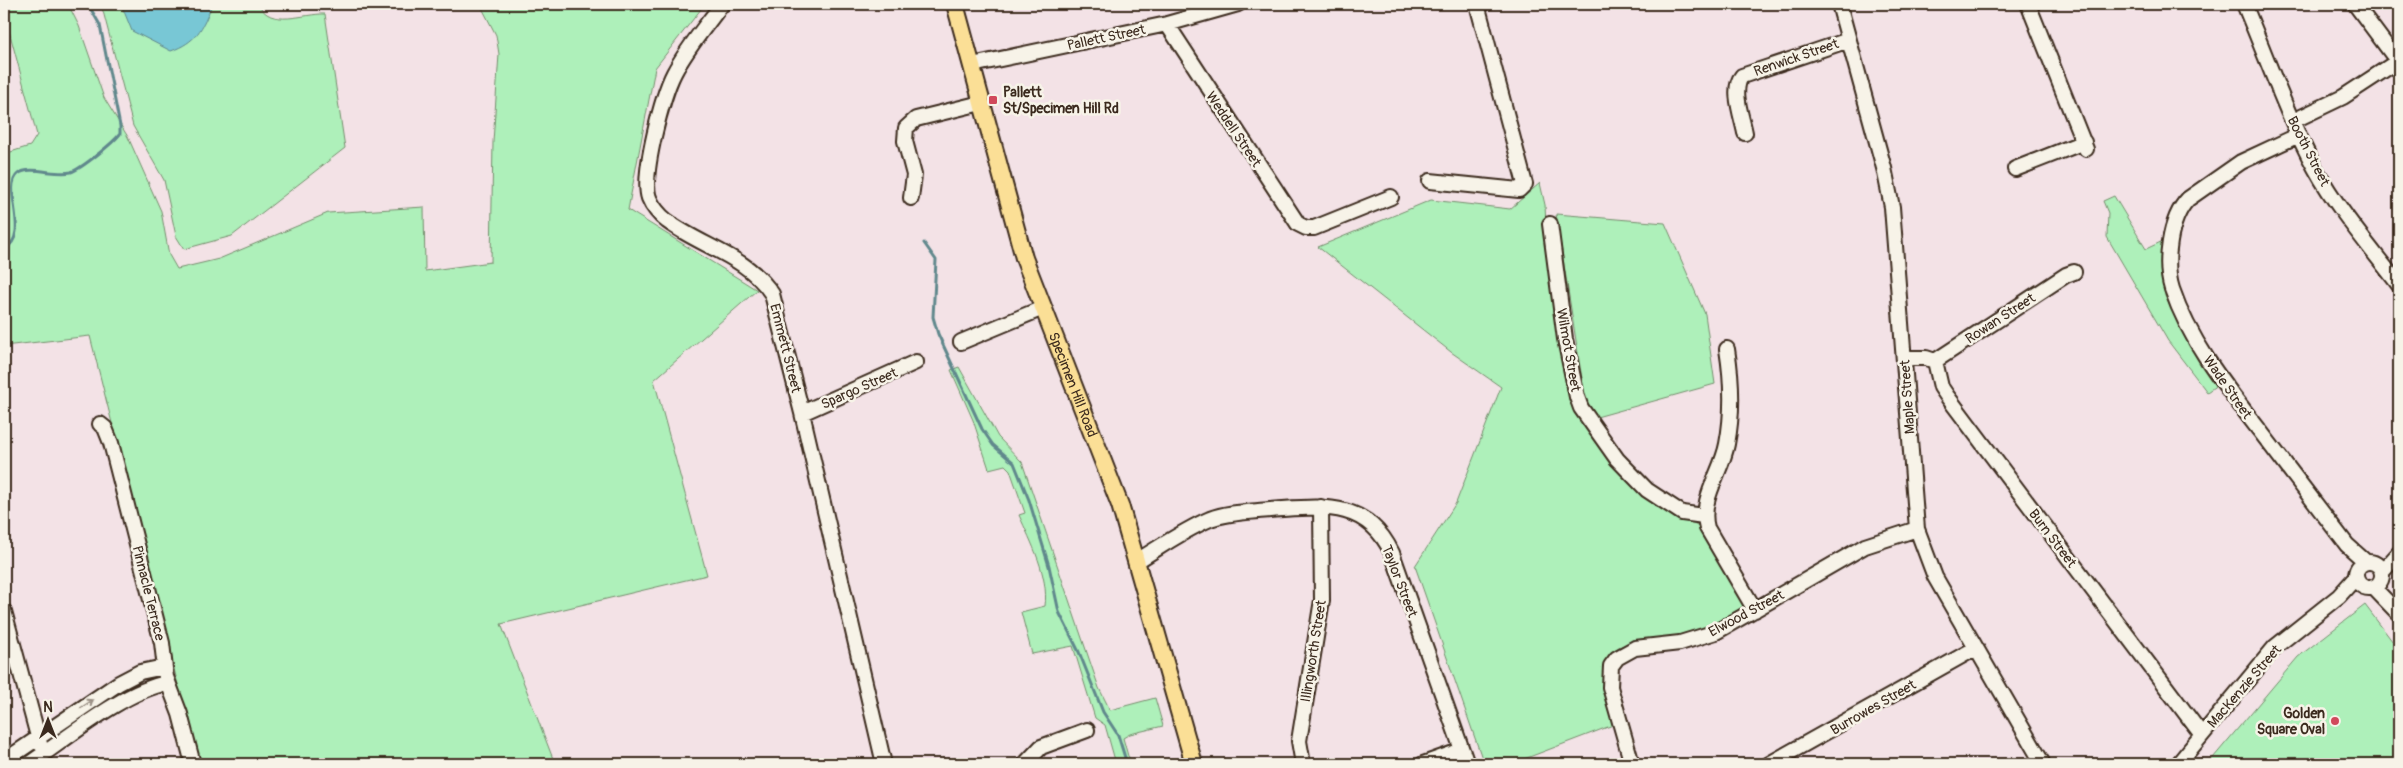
<svg xmlns="http://www.w3.org/2000/svg" width="2403" height="768" font-family="Pangolin,sans-serif">
  <style>
    .green { fill: #aef0ba; stroke: #748d6c }
    .water { fill: #78c7d5; stroke: #60888c }
    .lines { fill: none; stroke-linecap: round; stroke-linejoin: round }
    .stream { stroke: #60888c; stroke-width: 3 }
    .minor-casing { stroke: #3b2a1e; stroke-width: 18 }
    .major-casing { stroke: #3b2a1e; stroke-width: 20 }
    .minor { stroke: #f7f3e8; stroke-width: 14 }
    .major { stroke: #fbdf96; stroke-width: 16 }
    .oneway { stroke: #998e83 }
    .poi-dot { fill: #d1495b; stroke: #f7f3e8; stroke-width: 2 }
    .labels { text-anchor: middle; stroke-width: 5; stroke-linejoin: round; paint-order: stroke }
    .street-label { font-size: 14px; fill: #3b2a1e; stroke: #f7f3e8 }
    .poi-label { font-size: 14px; font-weight: bold; fill: #3b2a1e; stroke: #f7f3e8; text-anchor: start }
  </style>
  <rect width="100%" height="100%" fill="#f3e2e6"/>
  <filter id="ink" filterUnits="userSpaceOnUse"><feTurbulence type="fractalNoise" baseFrequency=".02" numOctaves="2"/><feDisplacementMap in="SourceGraphic" scale="10" xChannelSelector="R" yChannelSelector="G"/><feConvolveMatrix kernelMatrix="1 2 1 2 8 2 1 2 1" color-interpolation-filters="sRGB"/></filter>
  <g filter="url(#ink)">
    <path class="green" d="M4,4H68L79,26L104,98L128,137L161,211L169,255L177,269L219,259L328,213L424,207L425,271L491,262L493,142L499,54L496,35L480,4H705L655,68L628,210L757,290L654,380L707,575L501,624L555,764H198L90,336L4,346V154L30,146L37,135L4,12Z
      M99,4H259C269,29 305,13 325,14L345,148L232,236L184,249L176,236L164,180L133,126L103,11Z
      M1540,183L1545,205L1546,226L1583,421L1664,510C1676,519 1691,519 1703,529L1743,604V609C1721,622 1702,633 1676,638C1658,642 1637,639 1619,647C1592,659 1608,704 1613,725L1511,764H1484L1415,566L1456,503L1501,387L1451,352L1318,247L1431,200L1510,209Z
      M2114,196L2146,249L2165,240V296L2185,338L2217,385L2207,392L2168,341L2107,237L2108,213L2103,201Z
      M1556,214L1665,223L1705,314L1715,384L1593,418L1586,404Z
      M959,367L998,437L1022,462L1099,688L1110,710L1155,698L1163,726L1130,734L1123,738L1128,756L1134,764H1116L1105,725L1095,718L1073,646L1032,654L1021,612L1045,606C1049,576 1031,542 1019,515L1025,513L1010,470L1005,465L989,469L973,420L951,370Z
      M2365,605L2399,650V764H2208L2298,657Z"/>
    <path class="water" d="M121,4H212C203,29 196,42 171,51L132,31Z"/>
    <g class="lines">
      <path class="stream" d="M924,243L936,260L933,317L938,334L982,429L993,445L1014,463L1029,500L1049,566L1059,612L1079,652L1103,712L1118,735L1127,764
        M4,249C32,236 1,188 18,174C30,165 56,176 71,172C81,169 113,143 120,134V126L100,25L88,4"/>
      <g class="minor-casing">
        <path id="minor" d="M722,4C706,26 687,48 674,73C663,94 641,175 649,198C652,206 660,216 667,221C703,248 746,255 772,294L802,413L884,764
          M1839,4L1884,168L1892,207L1917,529L1935,577L2043,764
          M2028,4L2086,149
          M2244,4C2267,58 2287,116 2315,168C2338,210 2370,247 2399,285
          M2355,4L2399,63
          M1167,24L1298,224L1306,228H1314L1391,197
          M972,65L1167,24L1238,4
          M2293,121L2343,97L2398,61
          M1745,133C1742,117 1731,89 1742,76L1849,40
          M2299,135L2241,162L2188,199C2169,219 2164,264 2172,289C2190,342 2226,387 2260,431C2289,469 2318,507 2347,545L2366,562
          M2015,169L2084,142
          M1430,181L1519,190L1525,184L1477,4
          M911,198L914,175L905,141L906,128L916,119L981,103
          M1550,224L1565,339L1577,397L1581,408L1617,459L1647,490L1682,513L1704,516
          M961,342L1043,308
          M1727,349C1732,380 1733,413 1727,444C1722,472 1699,499 1707,528L1755,610
          M1904,358H1926L1935,361L1941,387L1947,396L2202,735
          M1935,361L2066,275L2074,272
          M802,413L916,362
          M100,424L105,428L111,443L162,643L166,677L180,714L193,764
          M1137,561C1160,547 1184,530 1210,519C1228,512 1250,512 1270,510C1319,507 1366,498 1392,553L1467,764
          M2356 575a13 13 0 1 1 26 0a13 13 0 1 1-26 0Z
          M2382,572L2399,553
          M2373,587L2399,614
          M4,611L40,744
          M4,761L119,683L140,672L164,667
          M29,764C68,738 123,691 168,683
          M1025,764L1041,747L1087,730
          M1303,764L1299,741L1322,600L1321,507
          M1423,764L1462,750
          M1632,764L1610,687L1611,666L1617,658L1635,648L1680,643L1716,632L1865,546L1917,529
          M1769,764L1976,648
          M2178,764L2275,647L2339,596L2356,577"/>
      </g>
      <g class="major-casing">
        <g id="major">
          <path id="s1" d="M955,4L1024,258L1120,505L1194,764"/>
        </g>
      </g>
      <use href="#minor" class="minor"/>
      <use href="#major" class="major"/>
    </g>
    <defs><path id="oneway-shaft" d="M-6 0H5M1.5-3L5.5 0L1.5 3" fill="none" stroke-width="1.6" stroke-linecap="round" stroke-linejoin="round" transform="scale(1.25)"/></defs>
    <use class="oneway" href="#oneway-shaft" transform="translate(87 704) rotate(-34)"/>
  </g>
  <g class="poi-dot">
    <rect x="988" y="95" width="10" height="10" rx="2.5"/>
    <circle cx="2335" cy="721" r="5"/>
  </g>
  <g class="labels">
    <g class="street-label">
      <text transform="translate(1106 37) rotate(-12)" y="5">Pallett Street</text>
      <text transform="translate(1796 57) rotate(-19)" y="5">Renwick Street</text>
      <text transform="translate(1234 129) rotate(56)" y="5">Weddell Street</text>
      <text transform="translate(2309 151) rotate(63)" y="5">Booth Street</text>
      <text transform="translate(2000 318) rotate(-33)" y="5">Rowan Street</text>
      <text transform="translate(786 348) rotate(76)" y="5">Emmett Street</text>
      <text transform="translate(1569 350) rotate(80)" y="5">Wilmot Street</text>
      <text dy="5" stroke="none"><textPath href="#s1" startOffset="399">Specimen Hill Road</textPath></text>
      <text transform="translate(2228 387) rotate(55)" y="5">Wade Street</text>
      <text transform="translate(859 388) rotate(-24)" y="5">Spargo Street</text>
      <text transform="translate(1907 397) rotate(-94)" y="5">Maple Street</text>
      <text transform="translate(2053 538) rotate(53)" y="5">Burn Street</text>
      <text transform="translate(1400 581) rotate(69)" y="5">Taylor Street</text>
      <text transform="translate(149 593) rotate(76)" y="5">Pinnacle Terrace</text>
      <text transform="translate(1746 613) rotate(-28)" y="5">Elwood Street</text>
      <text transform="translate(1313 651) rotate(-81)" y="5">Illingworth Street</text>
      <text transform="translate(2244 686) rotate(-49)" y="5">MacKenzie Street</text>
      <text transform="translate(1873 707) rotate(-30)" y="5">Burrowes Street</text>
    </g>
    <g class="poi-label">
      <text x="1003" y="97">Pallett<tspan x="1003" dy="16">St/Specimen Hill Rd</tspan></text>
      <text x="2325" y="718" text-anchor="end">Golden<tspan x="2325" dy="16">Square Oval</tspan></text>
    </g>
  </g>
  <rect width="2403" height="768" fill="none" stroke="#f7f3e8" stroke-width="20"/>
  <rect x="10" y="10" width="2383" height="748" fill="none" stroke="#3b2a1e" stroke-width="2" filter="url(#ink)"/>
  <g transform="translate(48 720)" stroke="#f7f3e8" stroke-width="4" paint-order="stroke">
  <path d="M0-4L9 19L0 12L-9 19Z" fill="#3b2a1e"/>
  <text y="-8" font-size="14" font-weight="bold" text-anchor="middle" fill="#3b2a1e">N</text>
  </g>
</svg>
